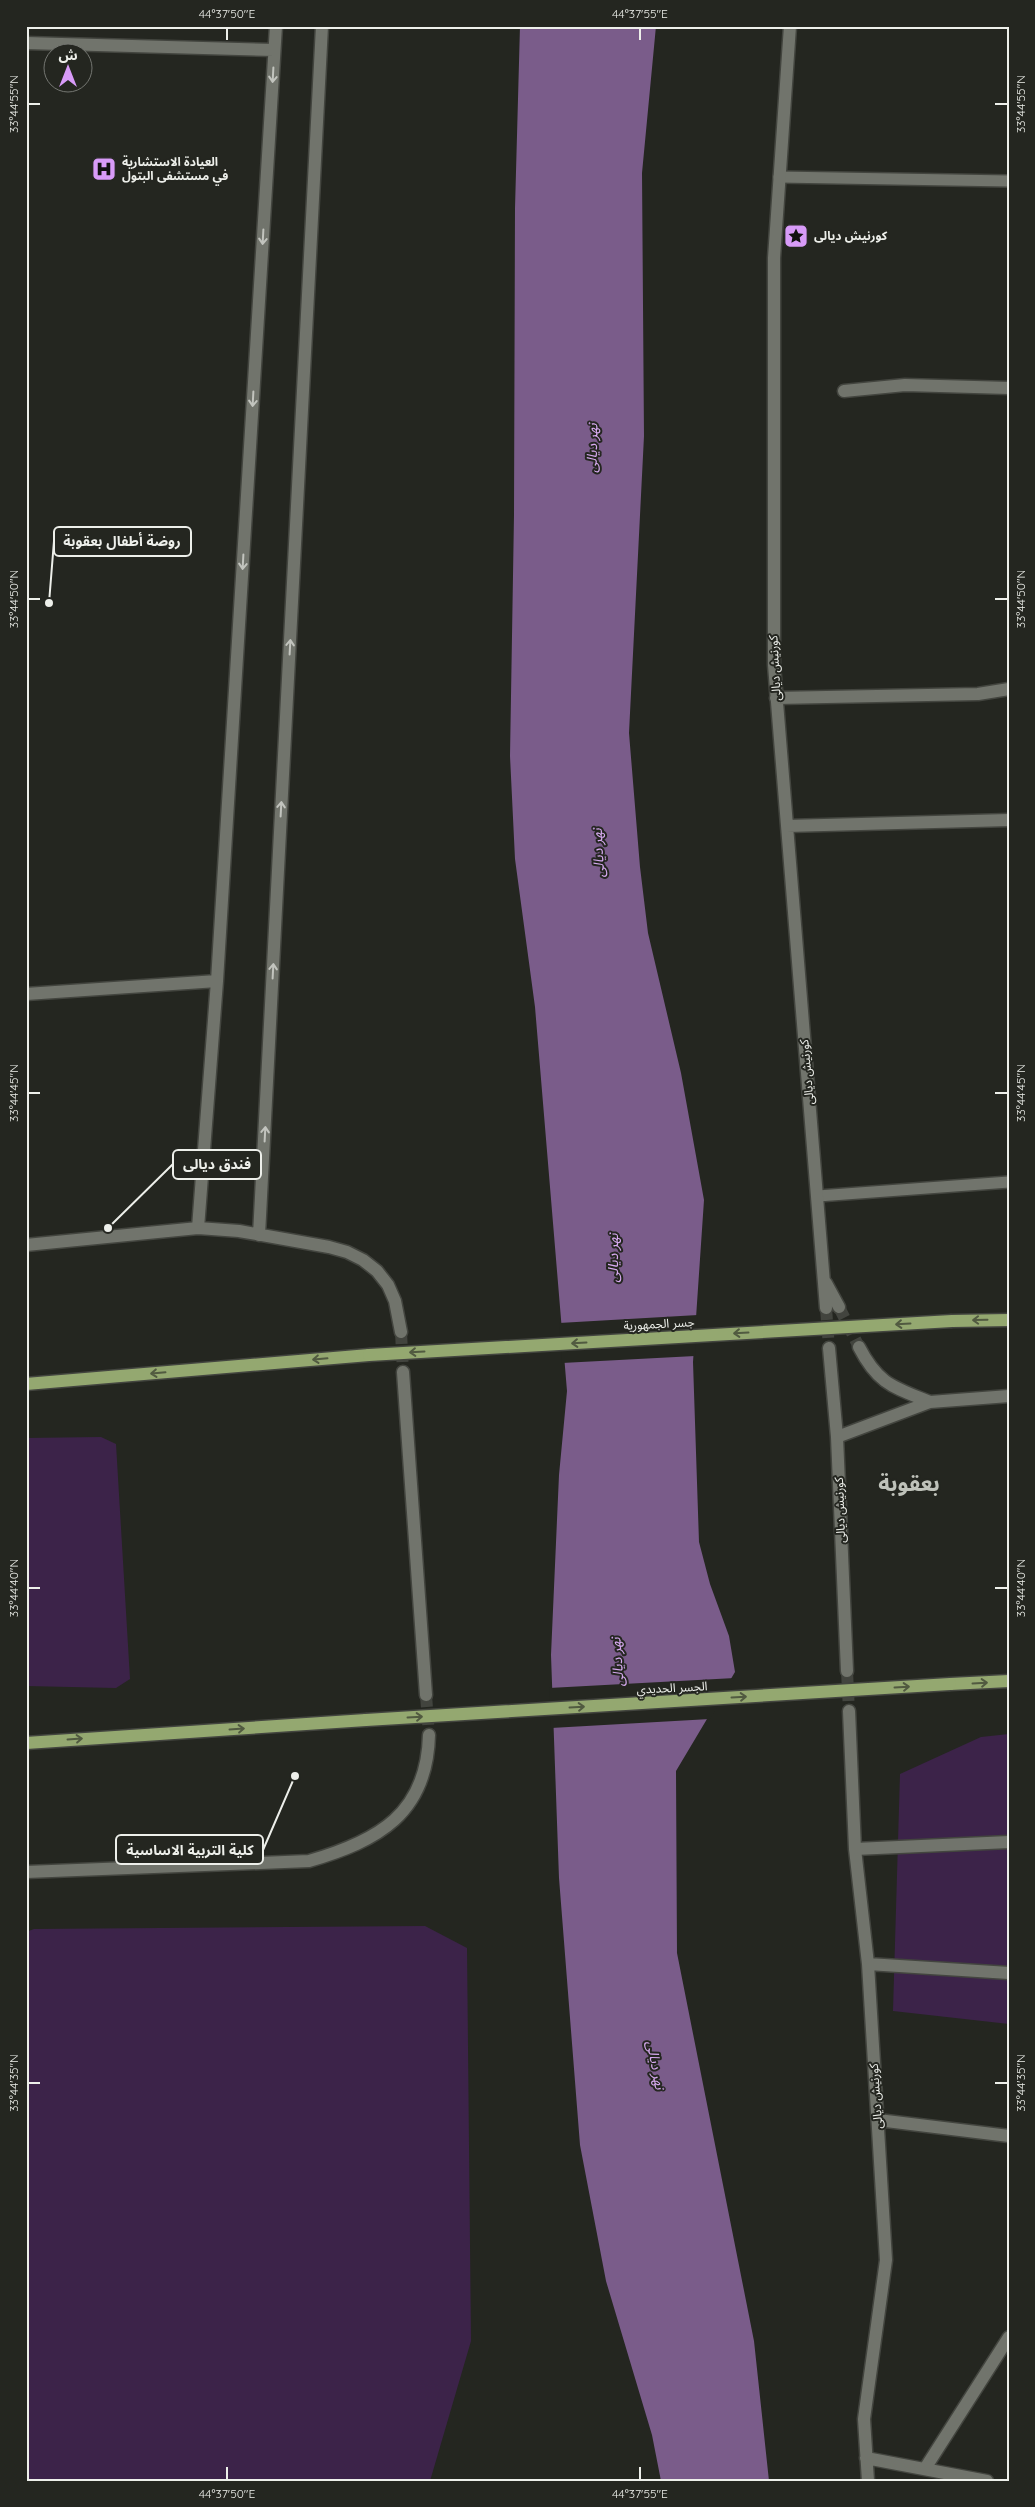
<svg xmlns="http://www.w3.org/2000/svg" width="1035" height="2507" font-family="Quicksand,'Noto Sans Arabic',sans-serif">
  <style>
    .green { fill: #3c2349 }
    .water { fill: #7a5c8a }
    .pier { fill: #242620 }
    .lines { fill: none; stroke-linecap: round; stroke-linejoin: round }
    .minor-tunnel { stroke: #42443e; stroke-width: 12; stroke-dasharray: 12 6; stroke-linecap: butt }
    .service-casing { stroke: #43453f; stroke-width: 14 }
    .minor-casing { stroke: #43453f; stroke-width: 15 }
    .primary-casing { stroke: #43453f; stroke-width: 15 }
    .service { stroke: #71746c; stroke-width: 11 }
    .minor { stroke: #71746c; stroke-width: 12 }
    .primary { stroke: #94a870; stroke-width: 12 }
    .primary-bridge-casing { stroke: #43453f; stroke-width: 15; stroke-linecap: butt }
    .primary-bridge { stroke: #94a870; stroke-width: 12 }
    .oneway { stroke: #c2c4be }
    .oneway2 { stroke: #515a40 }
    .ticks { fill: none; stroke: #edefea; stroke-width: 2 }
    .labels { text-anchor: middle; stroke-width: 4; stroke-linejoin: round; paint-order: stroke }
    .poi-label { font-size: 12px; font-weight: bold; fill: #edefea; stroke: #242620; text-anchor: start }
    .street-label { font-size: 12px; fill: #edefea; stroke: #242620 }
    .water-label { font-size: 14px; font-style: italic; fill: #d7aaf0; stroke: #242620 }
    .town-label { font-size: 22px; font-weight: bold; fill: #bfc2ba; stroke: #242620 }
    .leader { fill: none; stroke: #edefea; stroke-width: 2 }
    .callout-dot { fill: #edefea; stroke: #242620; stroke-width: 2 }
    .callout { fill: #242620; stroke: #edefea; stroke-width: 2 }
    .callout-label { font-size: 14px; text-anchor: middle; font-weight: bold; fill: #edefea }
    .neatline { fill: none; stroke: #edefea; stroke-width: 2 }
    .ticks-label { font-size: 12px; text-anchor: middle; fill: #edefea }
  </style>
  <rect width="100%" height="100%" fill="#242620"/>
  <path class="green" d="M101,1437L116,1444L130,1679L116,1688L26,1686V1438Z
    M1009,1734V2024L893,2011L900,1774L981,1737Z
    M425,1926L467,1948L471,2341L430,2481H26V1932L34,1929Z"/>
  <path class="water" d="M520,26H656L642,173L644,436L629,733L640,867L648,933L681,1073L704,1200L693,1362L699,1542L710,1584L729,1636L735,1672L676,1771L677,1953L754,2341L769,2481H661L652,2435L606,2281L580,2145L559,1878L551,1655L559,1475L567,1391L535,1007L515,859L510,756L514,515L515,208Z"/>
  <path class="pier" d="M698,1315L695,1356L562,1363L559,1323Z
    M735,1678L710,1719L551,1728L549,1688Z"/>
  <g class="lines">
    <path class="minor-tunnel" d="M839,1307L859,1347
      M826,1308L829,1348
      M401,1332L403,1372
      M847,1671L849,1711
      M426,1695L429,1735"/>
    <g class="service-casing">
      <path id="service" d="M779,177L1009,181
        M818,1196L1009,1182"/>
    </g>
    <g class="minor-casing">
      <path id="minor" d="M790,26L774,258V665L826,1308
        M26,43L274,50
        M844,391L905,385L1009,388
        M776,698L978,694L1009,689
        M787,826L1009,820
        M26,994L217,981
        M198,1228L217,981L276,26
        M259,1235L322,26
        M26,1245L198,1228L239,1231L329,1247L347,1252L363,1260L377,1271L388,1285L395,1301L401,1332
        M826,1283L839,1307
        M859,1347C878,1384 893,1387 930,1402
        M829,1348L837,1437L847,1671
        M403,1372L426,1695
        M837,1437L930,1402L1009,1396
        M849,1711L855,1849L868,1964L886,2260L864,2419L868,2481
        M855,1849L1009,1842
        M26,1872L309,1861C378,1841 427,1814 429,1735
        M868,1964L1009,1973
        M878,2120L1009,2136
        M866,2458L987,2481
        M926,2467L1009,2337"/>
    </g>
    <g class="primary-casing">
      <path id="primary" d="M952,1321L1009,1320
        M26,1384L369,1355
        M950,1684L1009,1681
        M26,1743L366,1720"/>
    </g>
    <use href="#service" class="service"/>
    <use href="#minor" class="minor"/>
    <use href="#primary" class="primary"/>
    <g class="primary-bridge-casing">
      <path id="primary-bridge" d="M369,1355L952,1321
        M366,1720L950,1684"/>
    </g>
    <use href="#primary-bridge" class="primary-bridge"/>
  </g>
  <defs><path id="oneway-shaft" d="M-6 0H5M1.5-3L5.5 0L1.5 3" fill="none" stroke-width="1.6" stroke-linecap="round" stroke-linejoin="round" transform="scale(1.25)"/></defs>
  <g class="oneway">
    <use href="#oneway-shaft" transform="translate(273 75) rotate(93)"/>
    <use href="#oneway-shaft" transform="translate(263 237) rotate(93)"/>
    <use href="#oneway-shaft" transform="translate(253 399) rotate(93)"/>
    <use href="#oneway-shaft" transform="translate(243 562) rotate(93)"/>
    <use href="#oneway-shaft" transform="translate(290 647) rotate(-87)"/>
    <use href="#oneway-shaft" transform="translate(281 809) rotate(-87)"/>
    <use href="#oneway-shaft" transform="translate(273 971) rotate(-87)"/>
    <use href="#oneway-shaft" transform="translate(265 1134) rotate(-87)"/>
  </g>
  <g class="oneway2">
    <use href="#oneway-shaft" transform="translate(980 1320) rotate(179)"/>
    <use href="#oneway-shaft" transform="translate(903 1324) rotate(177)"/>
    <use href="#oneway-shaft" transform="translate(741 1333) rotate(177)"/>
    <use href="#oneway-shaft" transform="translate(579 1343) rotate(177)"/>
    <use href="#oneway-shaft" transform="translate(417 1352) rotate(177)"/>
    <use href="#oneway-shaft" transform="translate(320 1359) rotate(175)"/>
    <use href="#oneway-shaft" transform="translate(158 1373) rotate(175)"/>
    <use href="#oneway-shaft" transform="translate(980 1683) rotate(-3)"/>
    <use href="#oneway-shaft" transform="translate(902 1687) rotate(-3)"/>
    <use href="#oneway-shaft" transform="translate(739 1697) rotate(-3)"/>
    <use href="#oneway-shaft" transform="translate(577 1707) rotate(-3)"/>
    <use href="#oneway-shaft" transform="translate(415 1717) rotate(-3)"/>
    <use href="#oneway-shaft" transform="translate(237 1729) rotate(-4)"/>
    <use href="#oneway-shaft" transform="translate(75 1739) rotate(-4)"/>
  </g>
  <path class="ticks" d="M227,28V40M640,28V40M28,104H40M995,104H1008M28,599H40M995,599H1008M28,1093H40M995,1093H1008M28,1588H40M995,1588H1008M28,2083H40M995,2083H1008M227,2467V2480M640,2467V2480"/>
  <defs>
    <g id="hospital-square" transform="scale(1.25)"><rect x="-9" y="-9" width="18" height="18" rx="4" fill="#d89bf8" stroke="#242620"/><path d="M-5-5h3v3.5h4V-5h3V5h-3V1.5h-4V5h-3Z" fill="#111"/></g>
    <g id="sight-square" transform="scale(1.25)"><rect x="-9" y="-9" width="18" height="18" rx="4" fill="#d89bf8" stroke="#242620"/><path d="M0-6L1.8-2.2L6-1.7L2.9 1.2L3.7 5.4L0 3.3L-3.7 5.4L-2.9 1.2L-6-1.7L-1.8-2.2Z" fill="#111"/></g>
  </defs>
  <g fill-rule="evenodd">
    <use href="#hospital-square" x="104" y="169"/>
    <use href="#sight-square" x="796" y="236"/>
  </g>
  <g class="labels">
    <g class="poi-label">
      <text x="122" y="166">العيادة الاستشارية<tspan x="122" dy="14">في مستشفى البتول</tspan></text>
      <text x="814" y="240">كورنيش ديالى</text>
    </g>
    <g class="street-label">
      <text transform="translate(775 668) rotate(-93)" y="4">كورنيش ديالى</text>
      <text transform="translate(807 1072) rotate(-95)" y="4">كورنيش ديالى</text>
      <text transform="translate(659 1324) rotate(-3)" y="4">جسر الجمهورية</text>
      <text transform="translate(840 1510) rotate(-92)" y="4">كورنيش ديالى</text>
      <text transform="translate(672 1688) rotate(-3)" y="4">الجسر الحديدي</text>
      <text transform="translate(876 2096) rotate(-94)" y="4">كورنيش ديالى</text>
    </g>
    <g class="water-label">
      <text transform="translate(592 448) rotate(-89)" y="5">نهر ديالى</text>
      <text transform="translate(598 853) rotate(-93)" y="5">نهر ديالى</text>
      <text transform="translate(613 1258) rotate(-90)" y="5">نهر ديالى</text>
      <text transform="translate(617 1662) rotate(-94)" y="5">نهر ديالى</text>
      <text transform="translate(656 2065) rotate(80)" y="5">نهر ديالى</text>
    </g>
    <g class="town-label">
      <text x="909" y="1491">بعقوبة</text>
    </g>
  </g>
  <path class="leader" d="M49 603L54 541M108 1228L173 1164M295 1776L263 1850"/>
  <g class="callout-dot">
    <circle cx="49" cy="603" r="5"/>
    <circle cx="108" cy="1228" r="5"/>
    <circle cx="295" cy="1776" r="5"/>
  </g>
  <g class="callout">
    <rect x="54" y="527" width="137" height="29" rx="5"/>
    <rect x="173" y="1150" width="88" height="29" rx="5"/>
    <rect x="116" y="1835" width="147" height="29" rx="5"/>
  </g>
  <g class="callout-label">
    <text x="122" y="546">روضة أطفال بعقوبة</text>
    <text x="217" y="1169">فندق ديالى</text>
    <text x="190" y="1855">كلية التربية الاساسية</text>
  </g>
  <rect width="1035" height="2507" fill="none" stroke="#242620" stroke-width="55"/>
  <g transform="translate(68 68)"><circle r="24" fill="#242620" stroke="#747671"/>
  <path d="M0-4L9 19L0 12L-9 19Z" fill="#d89bf8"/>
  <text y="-8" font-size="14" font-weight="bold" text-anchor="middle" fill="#edefea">ش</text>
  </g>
  <rect x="28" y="28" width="980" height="2452" class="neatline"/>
  <g class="ticks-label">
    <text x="227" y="18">44°37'50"E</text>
    <text x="640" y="18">44°37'55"E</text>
    <text transform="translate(14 104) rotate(-90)" y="4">33°44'55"N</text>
    <text transform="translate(1021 104) rotate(-90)" y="4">33°44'55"N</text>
    <text transform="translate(14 599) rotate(-90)" y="4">33°44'50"N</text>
    <text transform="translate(1021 599) rotate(-90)" y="4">33°44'50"N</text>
    <text transform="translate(14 1093) rotate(-90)" y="4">33°44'45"N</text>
    <text transform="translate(1021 1093) rotate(-90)" y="4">33°44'45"N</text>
    <text transform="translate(14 1588) rotate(-90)" y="4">33°44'40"N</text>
    <text transform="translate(1021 1588) rotate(-90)" y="4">33°44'40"N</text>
    <text transform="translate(14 2083) rotate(-90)" y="4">33°44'35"N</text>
    <text transform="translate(1021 2083) rotate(-90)" y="4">33°44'35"N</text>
    <text x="227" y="2498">44°37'50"E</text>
    <text x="640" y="2498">44°37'55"E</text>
  </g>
</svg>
